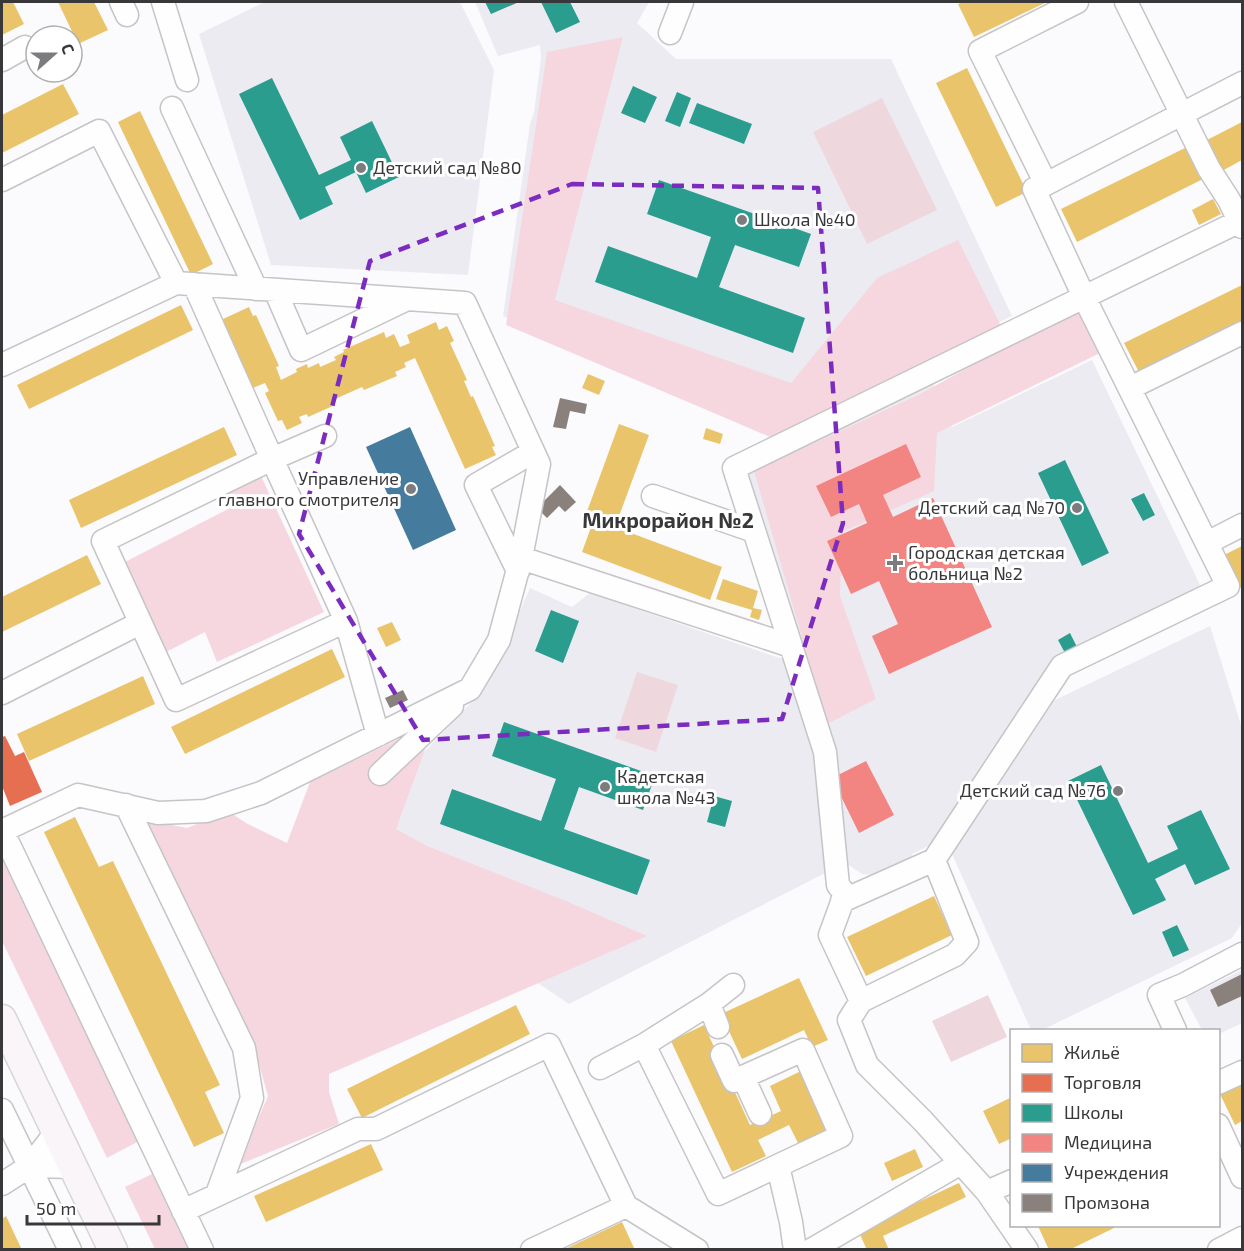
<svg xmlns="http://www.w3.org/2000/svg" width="1244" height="1251" font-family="'Exo 2',sans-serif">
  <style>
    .built { fill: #ecebf2 }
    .green { fill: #eed8de }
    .forest { fill: #f7d7df }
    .homes { fill: #e9c46a }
    .shops { fill: #e76f51 }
    .schools { fill: #2a9d8f }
    .health { fill: #f28482 }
    .public { fill: #457b9d }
    .industry { fill: #8a817c }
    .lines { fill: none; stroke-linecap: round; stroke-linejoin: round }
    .minor-casing { stroke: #c5c4c6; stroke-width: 25 }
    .major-casing { stroke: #d6d5d7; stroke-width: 31 }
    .minor { stroke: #fefeff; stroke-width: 22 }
    .major { stroke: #f9f5f9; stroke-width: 28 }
    .marked { fill: none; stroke: #7b2cbf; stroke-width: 4.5; stroke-dasharray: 12 8; stroke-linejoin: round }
    .poi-dot { fill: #7c7b7e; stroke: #fff; stroke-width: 2 }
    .labels { text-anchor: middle; stroke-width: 6; stroke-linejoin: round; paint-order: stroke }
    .poi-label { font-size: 18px; fill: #383739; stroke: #fff; text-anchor: start }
    .quarter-label { font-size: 21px; font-weight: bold; fill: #383739; stroke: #fff }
  </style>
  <rect width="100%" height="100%" fill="#fbfafd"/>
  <path class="built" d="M265,2H460L494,70L468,275L271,265L199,34Z
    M475,2H649L637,23L676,59H891L1012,316L762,434L503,316L530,124L534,113L541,58L540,45L498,56Z
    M1092,360L1202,589L1061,657L934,843L912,854L915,865L896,877L862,874L846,863L745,468L933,384L952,427Z
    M530,588L572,607L590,593L788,661L814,749L827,872L569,1004L480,944L356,824L486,687Z
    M1210,626L1242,728V923L1232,938L1042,1030H1031L952,854L1055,700Z
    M1242,970V1023L1219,1034L1218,1030H1202L1185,998Z"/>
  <path class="green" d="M882,98L937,210L867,244L813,132Z
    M637,672L678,685L656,752L615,738Z
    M988,995L1007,1037L951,1062L932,1021Z"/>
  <path class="forest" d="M623,37L555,300L791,383L877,278L958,240L1001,326L775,439L506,325L547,52Z
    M1082,305L1104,351L937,433L934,491L842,532L840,596L876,699L827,724L754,471L920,394Z
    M261,476L324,612L217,662L205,632L166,652L123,563L232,507L226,494Z
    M430,736L396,829L427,846L566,901L647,936L329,1074V1092L339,1124L238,1165L268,1096L257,1057L142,819L187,828L228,811L246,823L287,843L310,782L401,738Z
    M2,853L139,1141L107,1158L2,941Z
    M152,1174L188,1249H155L125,1187Z"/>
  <path class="homes" d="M2,2H13L24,24L2,35Z
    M58,2H94L108,30L78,44Z
    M964,2H1047L974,37L958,4Z
    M967,68L1027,192L996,207L936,83Z
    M63,84L79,114L2,153V115Z
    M140,111L213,264L191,275L118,122Z
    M1242,122V160L1220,172L1205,141Z
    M1187,147L1203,179L1077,242L1061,209Z
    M1213,199L1221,214L1199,225L1192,210Z
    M1242,285V326L1141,376L1124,343Z
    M181,305L193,330L29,409L17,385Z
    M249,307L253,316L256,315L279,366L276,367L281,380L297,372L296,369L307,364L308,368L319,363L320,367L336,360L334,357L344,352L343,350L384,332L386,338L394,334L400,347L410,343L407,335L436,322L439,330L447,326L454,341L450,343L467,380L464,381L471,397L473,396L495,446L492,447L496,455L465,469L415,358L404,363L406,367L395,372L397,376L364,390L362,387L333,400L335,405L308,417L307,414L299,417L302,423L287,430L282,420L278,421L265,393L269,391L265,383L248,390L219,324L224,322L223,319Z
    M588,374L605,381L599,395L582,388Z
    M619,424L649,435L615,527L722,567L710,600L582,552L594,519L585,517Z
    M224,427L237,455L81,528L69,500Z
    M706,428L723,434L720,444L703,439Z
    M1242,546V587L1240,588L1224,555Z
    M87,555L101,584L2,632V597Z
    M723,579L758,591L753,608L762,610L759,620L750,617L752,610L716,599Z
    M392,622L401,640L386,647L377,628Z
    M332,649L345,677L185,754L171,727Z
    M143,676L155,704L29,761L17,734Z
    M75,817L99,867L113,861L220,1085L205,1092L224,1133L194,1147L44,832Z
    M934,896L952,935L866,976L847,937Z
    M799,978L828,1040L812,1047L804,1030L742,1059L721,1014Z
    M516,1005L530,1034L362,1118L347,1089Z
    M704,1025L750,1125L781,1111L770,1086L803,1070L831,1130L799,1145L789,1125L758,1140L766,1156L732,1172L671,1041Z
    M1242,1084V1121L1235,1125L1220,1094Z
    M1012,1097V1138L999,1144L983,1111Z
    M371,1144L383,1170L266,1222L254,1196Z
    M915,1149L923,1167L892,1181L884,1163Z
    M959,1183L966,1197L883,1236L889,1250H867L858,1230Z
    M6,1216L22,1250H2V1219Z
    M622,1222L635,1250H563Z
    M1038,1226H1118L1069,1250H1049Z"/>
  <path class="shops" d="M5,736L15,756L24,752L42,792L10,806L2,786V737Z"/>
  <path class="schools" d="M485,2H519L491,14Z
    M541,2H570L580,22L556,33Z
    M272,78L319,175L351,160L340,137L372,121L399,177L366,193L356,172L325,187L333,204L300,220L239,94Z
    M633,86L657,97L645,123L621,113Z
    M677,92L691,98L680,127L665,121Z
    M697,103L752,124L744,144L689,123Z
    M659,180L811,234L799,267L735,245L719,287L805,318L793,353L595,282L608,246L697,278L711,237L647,214Z
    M1065,460L1109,553L1082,566L1038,473Z
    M1144,493L1155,515L1143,521L1131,499Z
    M551,610L579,621L563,663L535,651Z
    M1070,633L1077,647L1065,653L1058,640Z
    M504,722L655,776L643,810L579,787L564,829L650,860L637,895L440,824L452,789L541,821L556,779L492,756Z
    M1101,765L1148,863L1178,849L1167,826L1201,810L1230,869L1195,885L1185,864L1155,879L1166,900L1133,915L1068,781Z
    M714,796L732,801L725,827L707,822Z
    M1177,925L1189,950L1173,957L1162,932Z"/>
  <path class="health" d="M906,444L921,477L883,495L893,517L933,498L992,627L889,674L872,636L898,624L879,581L851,594L827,541L867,523L859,504L831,517L816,486Z
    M866,761L894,815L859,833L832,778Z"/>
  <path class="public" d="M410,427L456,530L413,550L366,447Z"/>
  <path class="industry" d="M560,398L587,404L585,414L570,411L566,429L553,427Z
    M560,485L576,502L565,512L559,506L547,518L537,508Z
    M403,690L408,700L390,708L385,698Z
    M1242,974V996L1218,1007L1210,990Z"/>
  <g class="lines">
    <g class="minor-casing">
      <path id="minor" d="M121,2L127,15
        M163,2L187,80
        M1077,2L980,51L1046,184L1242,83
        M1126,2L1209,169L1229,200L1242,227
        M670,33L682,2
        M2,60L25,47
        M172,108L256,289
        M2,180L99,131L176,283
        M194,284L272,459L325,436
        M275,290L301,350L405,300
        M2,365L176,283L465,303L539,464L521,558L499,640L470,689L261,793L206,811L158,813L78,795L2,831
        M1130,388L1242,333
        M653,496L754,531
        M1207,543L1242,525
        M521,558L791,646
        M518,571L476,485L533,452
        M346,621L272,459L103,541L176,700L346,621L378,735
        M2,693L140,623
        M380,774L452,706
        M126,805L244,1048L252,1098L217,1194
        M2,830L202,1250
        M842,901L934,860
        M861,1001L830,935L845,894L838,885L825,752L734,468C904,386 1073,303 1242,220
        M709,1004L733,985
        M1175,1030L1159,995L1183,985L1242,954
        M644,1045L718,1194L841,1136L803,1050L743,1077L760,1114
        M722,1055L734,1081L743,1077
        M600,1068L644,1045L709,1004L718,1027
        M1218,1083L1242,1072
        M2,1110L70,1250
        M1218,1125L1242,1177
        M30,1166L74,1167
        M778,1166L791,1222L795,1250
        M2,1184L30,1166L57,1131
        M987,1192L1012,1181
        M183,1211L358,1129H376L549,1045L626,1206L697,1250
        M532,1250L626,1206
        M811,1250L961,1163
        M1027,1250L987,1192L923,1121L867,1065L849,1020L861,1001L955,955L967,942L934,860L1062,666L1228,586L1084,297L1034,189L1046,184
        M1219,1250L1242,1238"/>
    </g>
    <g class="major-casing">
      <path id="major" d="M2,1019L113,1250"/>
    </g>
    <use href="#minor" class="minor"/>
    <use href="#major" class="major"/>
  </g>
  <path class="marked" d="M572,184L818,188L843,523L782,719L423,740L299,534L370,261Z"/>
  <g class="poi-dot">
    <circle cx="361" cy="168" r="6"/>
    <circle cx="742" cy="220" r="6"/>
    <circle cx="411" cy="489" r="6"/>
    <circle cx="1077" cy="508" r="6"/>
    <path d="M892 554h6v6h6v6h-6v6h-6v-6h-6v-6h6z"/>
    <circle cx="605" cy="787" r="6"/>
    <circle cx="1118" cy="791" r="6"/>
  </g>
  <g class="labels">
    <g class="poi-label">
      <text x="373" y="174">Детский сад №80</text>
      <text x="754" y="226">Школа №40</text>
      <text x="399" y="485" text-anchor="end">Управление<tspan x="399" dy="21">главного смотрителя</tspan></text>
      <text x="1065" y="514" text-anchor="end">Детский сад №70</text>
      <text x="908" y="559">Городская детская<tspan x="908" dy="21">больница №2</tspan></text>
      <text x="617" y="783">Кадетская<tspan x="617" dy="21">школа №43</tspan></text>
      <text x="1106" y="797" text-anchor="end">Детский сад №76</text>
    </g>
    <g class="quarter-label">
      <text x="668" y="528">Микрорайон №2</text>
    </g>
  </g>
  <rect width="1244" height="1251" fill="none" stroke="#383739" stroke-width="6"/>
  <rect x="1010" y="1029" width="210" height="198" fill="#ffffff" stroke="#afafb0" stroke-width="1.5"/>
  <rect x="1022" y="1044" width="30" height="18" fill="#e9c46a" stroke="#afafb0" stroke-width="1.5"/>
  <text x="1064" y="1059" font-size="18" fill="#383739">Жильё</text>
  <rect x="1022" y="1074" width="30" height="18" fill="#e76f51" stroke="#afafb0" stroke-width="1.5"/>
  <text x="1064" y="1089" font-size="18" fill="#383739">Торговля</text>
  <rect x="1022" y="1104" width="30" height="18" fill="#2a9d8f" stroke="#afafb0" stroke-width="1.5"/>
  <text x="1064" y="1119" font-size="18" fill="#383739">Школы</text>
  <rect x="1022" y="1134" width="30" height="18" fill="#f28482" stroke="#afafb0" stroke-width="1.5"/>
  <text x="1064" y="1149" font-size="18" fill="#383739">Медицина</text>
  <rect x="1022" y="1164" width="30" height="18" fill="#457b9d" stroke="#afafb0" stroke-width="1.5"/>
  <text x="1064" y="1179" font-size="18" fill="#383739">Учреждения</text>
  <rect x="1022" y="1194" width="30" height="18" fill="#8a817c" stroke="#afafb0" stroke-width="1.5"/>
  <text x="1064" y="1209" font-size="18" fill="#383739">Промзона</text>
  <g transform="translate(54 54) rotate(69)"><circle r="28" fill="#ffffff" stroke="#afafb0" stroke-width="1.5"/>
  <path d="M0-4.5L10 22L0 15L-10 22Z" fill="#7c7b7e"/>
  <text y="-9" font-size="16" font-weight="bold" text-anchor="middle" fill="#383739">С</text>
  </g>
  <path d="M27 1215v9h132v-9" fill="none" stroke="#383739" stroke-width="3"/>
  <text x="36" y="1215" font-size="18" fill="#383739" stroke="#ffffff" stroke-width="4.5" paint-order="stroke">50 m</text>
</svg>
